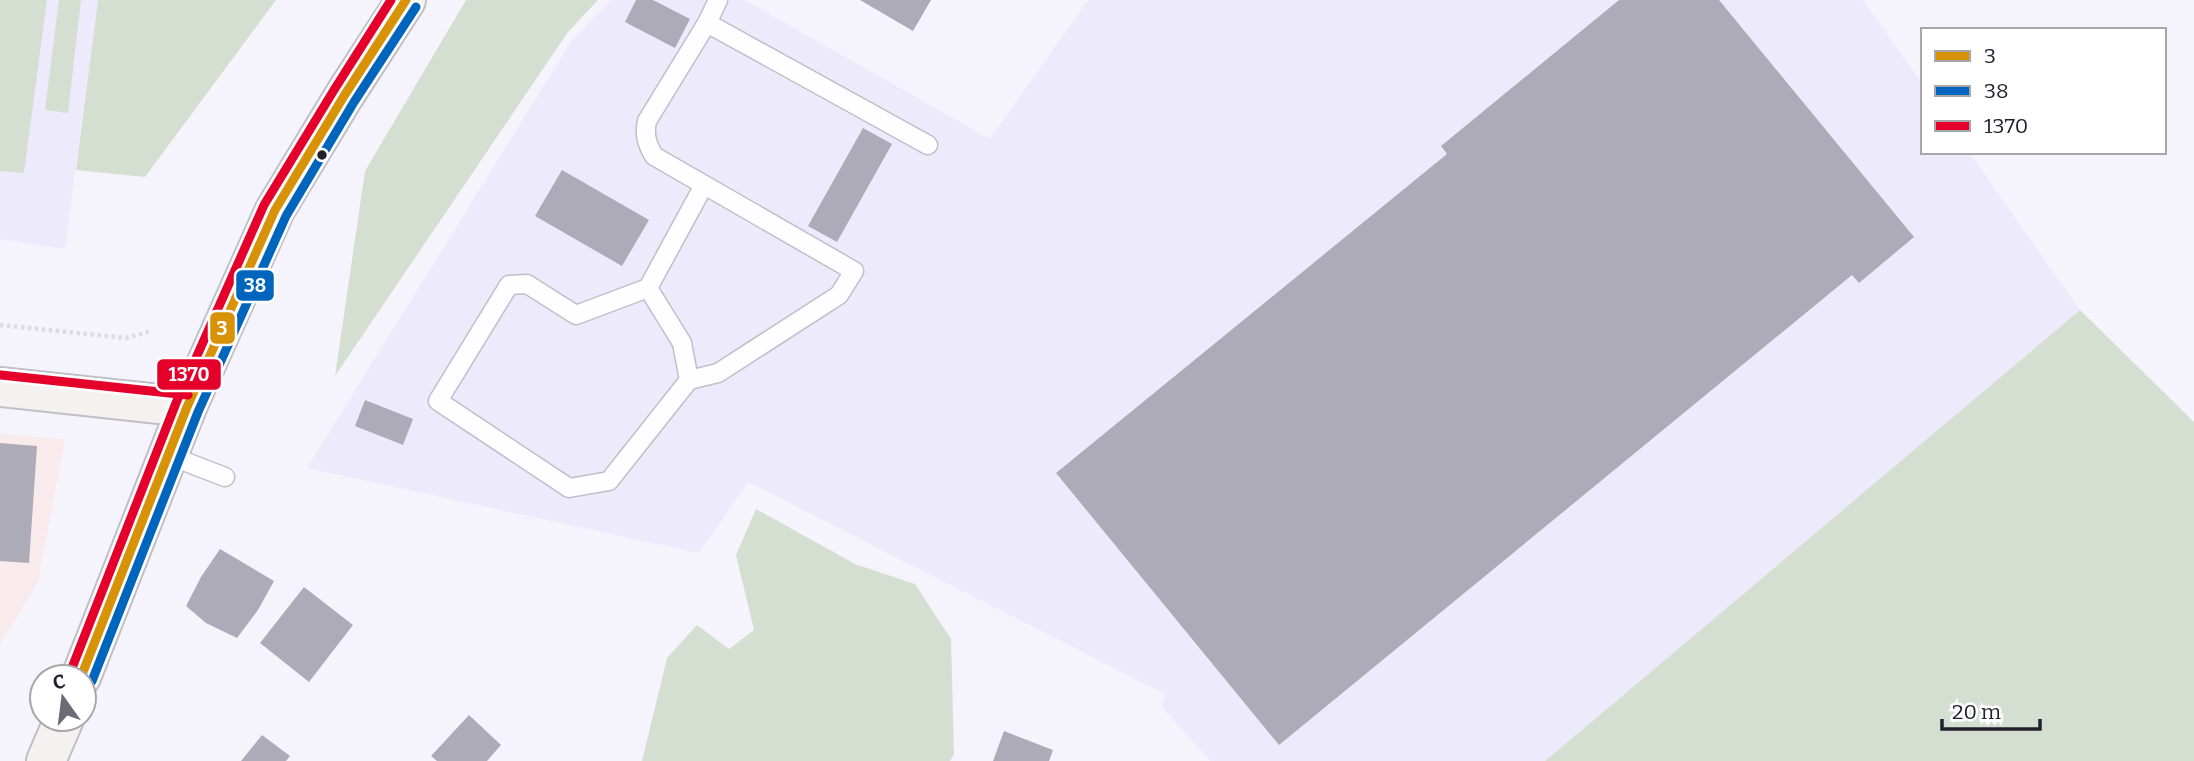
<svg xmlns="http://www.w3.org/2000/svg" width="2194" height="761" font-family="Bitter,serif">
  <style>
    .commercial { fill: #f9eaeb }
    .built { fill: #edeafc }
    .green { fill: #d5dfd1 }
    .building { fill: #aeabb8 }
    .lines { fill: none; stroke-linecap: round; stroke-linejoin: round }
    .lane-casing { stroke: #c0bfc8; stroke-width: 21 }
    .secondary-casing { stroke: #c0bfc8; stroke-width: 42 }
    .path { stroke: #dcdcdf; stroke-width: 4.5; stroke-dasharray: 3.5 3.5; stroke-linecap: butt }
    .lane { stroke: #fefdff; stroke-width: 18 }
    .secondary { stroke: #f4f2ef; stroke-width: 38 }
    .bus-1-casing { stroke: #fff; stroke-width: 14 }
    .bus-2-casing { stroke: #fff; stroke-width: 14 }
    .bus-3-casing { stroke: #fff; stroke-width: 14 }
    .bus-1 { stroke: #d79207; stroke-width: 9 }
    .bus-2 { stroke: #0065bd; stroke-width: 9 }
    .bus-3 { stroke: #e4002b; stroke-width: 9 }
    .bus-dot { fill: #23202d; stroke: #fff; stroke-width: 2.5 }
    .line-badge { stroke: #fff; stroke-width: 2.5 }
    .badge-label { font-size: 19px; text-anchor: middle; font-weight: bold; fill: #fff }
  </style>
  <rect width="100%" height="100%" fill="#f5f4fc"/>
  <path class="commercial" d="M0,434L65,439L38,582L0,645Z"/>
  <path class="built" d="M0,0H98L65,249L0,239Z
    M611,0H745L990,139L1088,0H1863L1923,85V152H1969L2080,310L1545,761H1210L1162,707L1165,694L748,482L699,553L307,468L572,40Z"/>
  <path class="green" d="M0,0H47L24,173L0,171Z
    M59,0H81L68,113L45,110Z
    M98,0H276L145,177L76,170Z
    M466,0H598L568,32L335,376L365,171Z
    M2080,310L2194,422V761H1545Z
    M756,509L855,564L915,584L951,639L954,754L950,761H642L667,658L697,625L729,649L754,630L736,555Z"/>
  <path class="building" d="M636,0H653L690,19L675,48L625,22Z
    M860,0H931L913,31Z
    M1619,0H1719L1914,237L1859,283L1852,275L1279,745L1056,473L1447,154L1441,146Z
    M863,128L892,144L837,242L808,226Z
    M562,170L649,220L622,266L535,216Z
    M365,400L413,419L403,445L355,426Z
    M0,443L37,446L29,563L0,561Z
    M220,549L274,581L258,610L237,638L206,623L186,606L201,577Z
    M304,587L353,625L309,682L260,643Z
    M469,715L501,745L487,761H437L431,756Z
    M1004,731L1053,750L1049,761H993Z
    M262,735L290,756L286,761H241Z"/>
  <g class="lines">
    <g class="lane-casing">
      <path id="lane" d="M707,23L928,145
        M704,185L648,288L576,315L527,284L509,285L438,401L569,488L609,481L689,380L718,373L839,295L854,271L654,156C647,144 644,135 647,121L707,23L718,0
        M648,288L682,343L689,380
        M168,455L225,477"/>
    </g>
    <g class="secondary-casing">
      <path id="secondary" d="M0,387L187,407
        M81,677L187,407L275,210L344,96L406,0
        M46,761L64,719"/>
    </g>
    <path class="path" d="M0,325L126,338L151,331"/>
    <use href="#lane" class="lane"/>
    <use href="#secondary" class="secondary"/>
    <g class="bus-1-casing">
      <path id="bus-1" d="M81,677L187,407L275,210L344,96L406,0"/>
    </g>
    <g class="bus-2-casing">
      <path id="bus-2" d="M92,681L198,412L286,216L354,102L416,7"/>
    </g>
    <g class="bus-3-casing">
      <path id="bus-3" d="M1,375L188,395
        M70,673L176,403L264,205L334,90L391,0"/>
    </g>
    <use href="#bus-1" class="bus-1"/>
    <use href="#bus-2" class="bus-2"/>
    <use href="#bus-3" class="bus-3"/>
  </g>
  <circle class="bus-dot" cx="322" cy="155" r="6"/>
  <g class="line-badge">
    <rect x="235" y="269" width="40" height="33" rx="7" fill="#0065bd"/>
    <rect x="209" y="311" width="27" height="34" rx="7" fill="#d79207"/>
    <rect x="156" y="358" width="66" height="33" rx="7" fill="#e4002b"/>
  </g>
  <g class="badge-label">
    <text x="255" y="292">38</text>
    <text x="222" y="335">3</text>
    <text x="189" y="381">1370</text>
  </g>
  <rect x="1921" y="28" width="245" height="126" fill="#ffffff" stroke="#a7a6ab" stroke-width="2"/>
  <rect x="1935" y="51" width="35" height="10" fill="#d79207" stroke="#a7a6ab" stroke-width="2"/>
  <text x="1984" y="63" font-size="21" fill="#23202d">3</text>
  <rect x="1935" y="86" width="35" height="10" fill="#0065bd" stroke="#a7a6ab" stroke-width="2"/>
  <text x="1984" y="98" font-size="21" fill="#23202d">38</text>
  <rect x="1935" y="121" width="35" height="10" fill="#e4002b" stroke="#a7a6ab" stroke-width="2"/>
  <text x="1984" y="133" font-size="21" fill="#23202d">1370</text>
  <g transform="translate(63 698) rotate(346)"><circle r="33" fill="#ffffff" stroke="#a7a6ab" stroke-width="2"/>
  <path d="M0-5L12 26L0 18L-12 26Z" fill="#6c6a75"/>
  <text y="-10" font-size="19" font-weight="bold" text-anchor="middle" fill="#23202d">С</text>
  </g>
  <path d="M1942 719v10h98v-10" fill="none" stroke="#23202d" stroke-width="3.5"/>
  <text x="1952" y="719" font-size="21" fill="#23202d" stroke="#ffffff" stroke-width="5" paint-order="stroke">20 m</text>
</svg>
